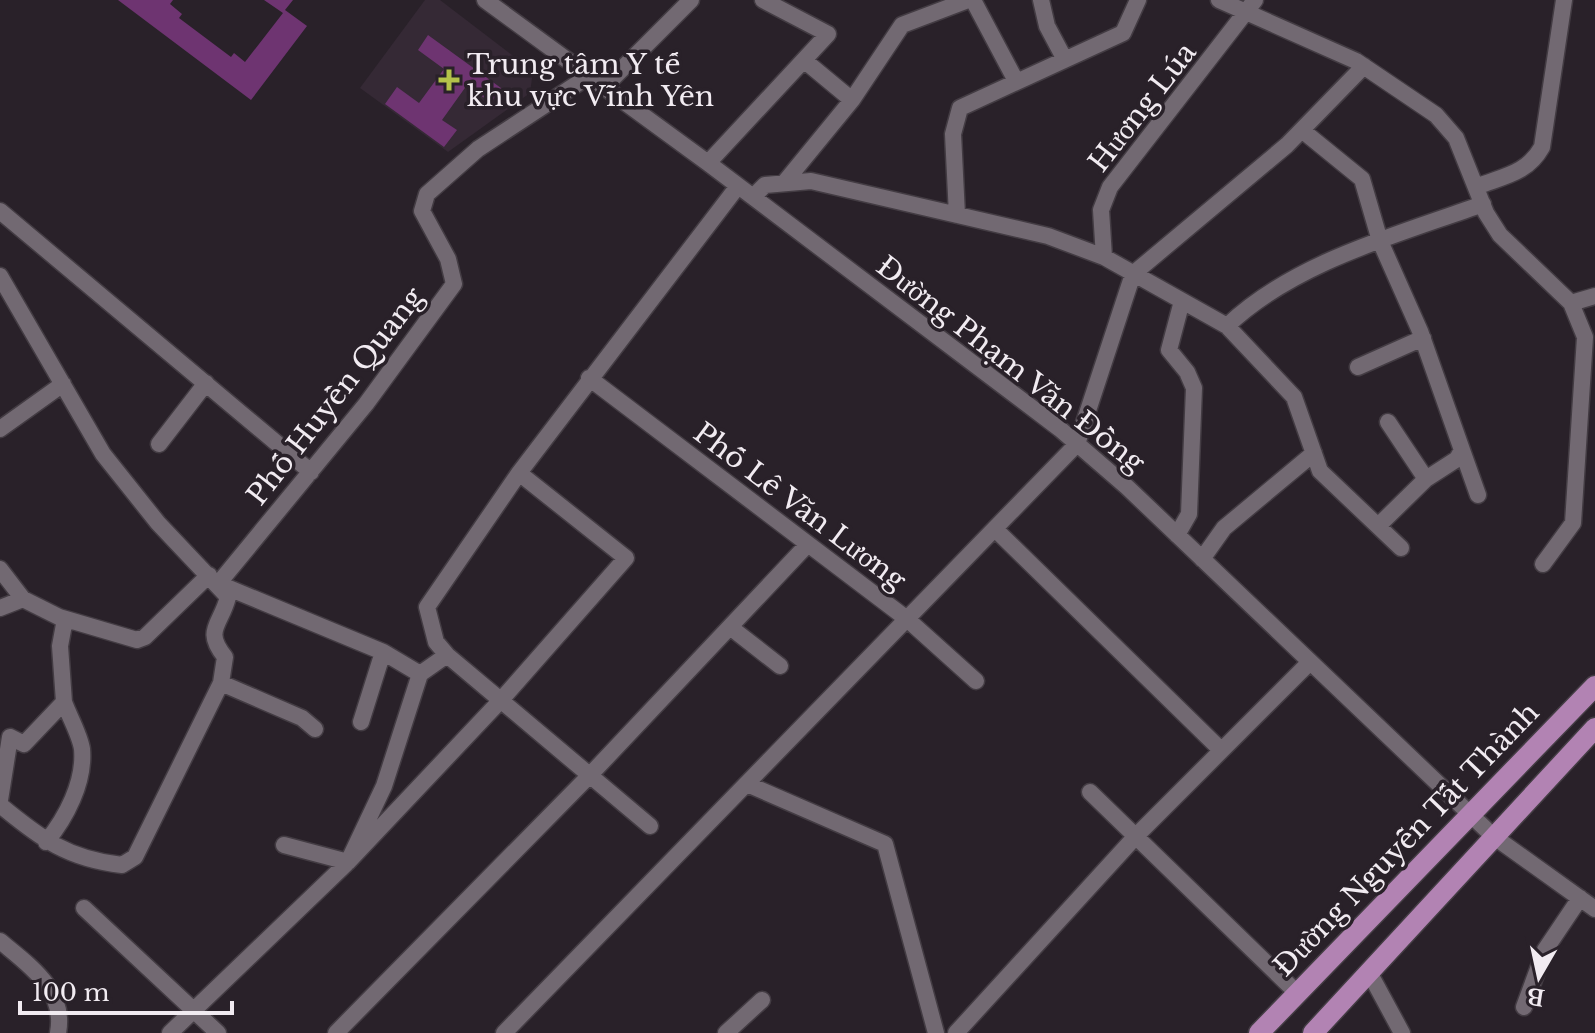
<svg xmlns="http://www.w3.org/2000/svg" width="1595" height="1033" font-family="'Libre Baskerville',serif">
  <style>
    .built { fill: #352935 }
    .building { fill: #6e3471 }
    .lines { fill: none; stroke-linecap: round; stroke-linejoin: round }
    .minor-casing { stroke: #433c43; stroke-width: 19 }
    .major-casing { stroke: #433c43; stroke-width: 23 }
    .minor { stroke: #726972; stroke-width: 16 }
    .major { stroke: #b283b3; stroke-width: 20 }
    .poi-dot { fill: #b4c24a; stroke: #292129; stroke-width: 3 }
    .labels { text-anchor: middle; stroke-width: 7; stroke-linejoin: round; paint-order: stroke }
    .poi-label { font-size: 28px; fill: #f1ebf1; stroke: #292129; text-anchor: start }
    .street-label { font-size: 28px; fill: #f1ebf1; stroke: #292129 }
  </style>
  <rect width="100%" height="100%" fill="#292129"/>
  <path class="built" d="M425,0H440L533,71L530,93L448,152L360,88Z"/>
  <path class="building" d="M118,0H173L170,4L182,14L179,18L231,57L234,53L245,62L283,13L264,0H293L285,10L307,26L251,100Z
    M428,35L501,88L491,103L467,85L442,120L457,130L444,147L385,104L397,87L419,103L444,69L418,50Z"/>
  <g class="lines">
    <g class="minor-casing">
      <path id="minor" d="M485,0L708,163L1060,429L1127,487L1493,836L1595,909
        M973,0L1016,81
        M1041,0L1047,26L1064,58
        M1219,0L1356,61L1436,115L1456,138L1486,213L1500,235L1571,303L1585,337L1573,523L1543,564
        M805,61L852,100
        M604,87L691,0
        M1303,131L1362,179L1380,241L1420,331L1462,450L1457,459L1426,479L1378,526
        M708,163L828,34L763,0
        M784,183L852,100L902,25L968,0
        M1476,187C1503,176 1527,174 1542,147L1564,0
        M753,197L765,185L811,181L1048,236L1104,257L1227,326L1294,397L1320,471L1401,548
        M0,211L311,472
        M957,215L953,134L960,108L1123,33L1138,0
        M1104,257L1101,210L1110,187L1255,0
        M0,276L103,454L158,523L228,597C221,625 203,630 225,657L221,683L135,857L122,865C68,859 41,839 0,805
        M1571,303L1595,296
        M1227,326C1294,262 1397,235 1483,204
        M1358,367L1423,338
        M589,378L907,619L976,681
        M1388,422L1426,479
        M0,429L63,384
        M159,444L206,383
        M1462,450L1478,495
        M995,529L1221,750
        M1177,535L1189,514L1194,388L1187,372L1169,350L1182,301
        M1202,559L1224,528L1314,453
        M0,569L23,599L59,617L137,640L145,637L209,575
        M218,584L366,404L454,284L448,259L422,211L427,194L478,149L589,76
        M219,584L383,652L420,674L384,786L348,862L284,845
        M0,608L23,599
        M730,627L780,666
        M420,674L447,655
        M221,683L302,718L315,729
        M361,722L383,652
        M747,784L885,844L936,1033
        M1090,792L1296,992
        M0,800L10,737L24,744L64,702L60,646L65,619
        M650,826L447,655L436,642L427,607L519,473L738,186
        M46,842C66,818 85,782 82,749C80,735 69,716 64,702
        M84,908L218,1033
        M0,941C30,966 66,990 58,1033
        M1369,972L1402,1033
        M1524,1007L1545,950L1580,898
        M170,1033L348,862L501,700L626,558L519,473
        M336,1033L590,775L808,544
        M504,1033L1077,444L1133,274L1287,145L1364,66
        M726,1033L762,1000
        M956,1033L1136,836L1309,663"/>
    </g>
    <g class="major-casing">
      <path id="major" d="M1259,1033L1595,686
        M1313,1033L1595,728"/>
    </g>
    <use href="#minor" class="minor"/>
    <use href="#major" class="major"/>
  </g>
  <path class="poi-dot" d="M445 68h8v8h8v8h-8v8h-8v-8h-8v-8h8z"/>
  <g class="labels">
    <g class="poi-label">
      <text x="467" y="74">Trung tâm Y tế<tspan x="467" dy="32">khu vực Vĩnh Yên</tspan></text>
    </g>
    <g class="street-label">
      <text transform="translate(1142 107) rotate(-52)" y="10">Hương Lúa</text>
      <text transform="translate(1011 364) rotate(38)" y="10">Đường Phạm Văn Đồng</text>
      <text transform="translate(335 396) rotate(-52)" y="10">Phố Huyền Quang</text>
      <text transform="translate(800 506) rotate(37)" y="10">Phố Lê Văn Lương</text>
      <text transform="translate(1406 839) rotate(-46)" y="10">Đường Nguyễn Tất Thành</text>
    </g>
  </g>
  <g transform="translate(1539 977) rotate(189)" stroke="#292129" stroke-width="6" paint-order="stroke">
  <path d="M0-6L14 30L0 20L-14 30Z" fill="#f1ebf1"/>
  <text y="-12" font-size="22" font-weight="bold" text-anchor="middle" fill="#f1ebf1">B</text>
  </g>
  <path d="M20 1001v12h212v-12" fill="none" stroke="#f1ebf1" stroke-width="4"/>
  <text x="32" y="1001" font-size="24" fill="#f1ebf1" stroke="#292129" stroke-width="6" paint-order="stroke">100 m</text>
</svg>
